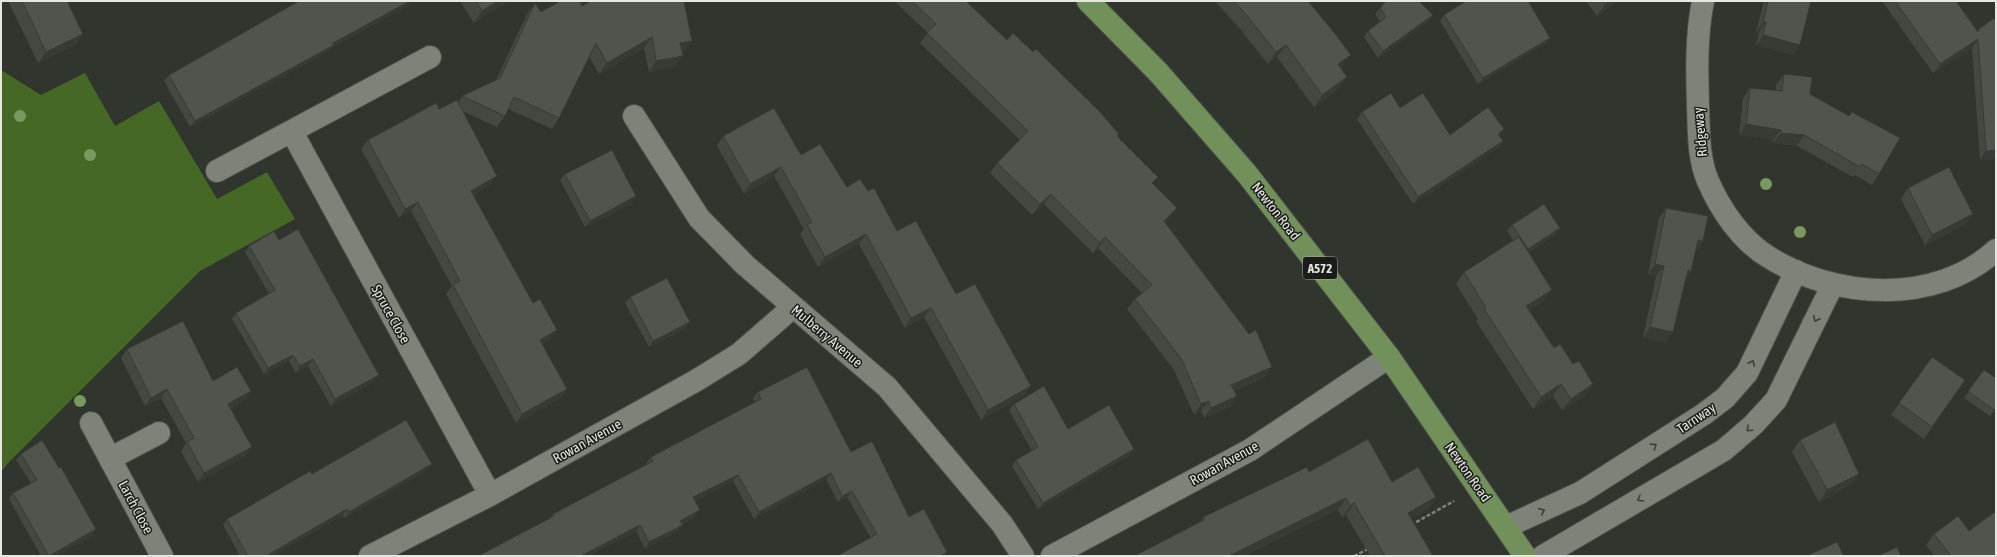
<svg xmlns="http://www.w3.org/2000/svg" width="1997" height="557" font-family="'Asap Condensed',sans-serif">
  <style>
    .green { fill: #456924 }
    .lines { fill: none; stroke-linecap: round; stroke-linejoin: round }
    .minor-casing { stroke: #4d514a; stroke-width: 24 }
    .major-casing { stroke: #4d514a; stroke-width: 24 }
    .path { stroke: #7d827b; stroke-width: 2.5; stroke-dasharray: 4 2; stroke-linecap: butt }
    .minor { stroke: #7e837a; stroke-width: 22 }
    .major { stroke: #72905a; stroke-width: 22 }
    .tree { fill: #789960 }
    .wall { fill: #444841 }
    .shaded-wall { fill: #373b35 }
    .building { fill: #4f544c; stroke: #373b35 }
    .oneway { stroke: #3c403a }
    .labels { text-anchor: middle; stroke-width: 3; stroke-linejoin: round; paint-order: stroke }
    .shield { fill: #191c18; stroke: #a7aaa5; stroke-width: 1 }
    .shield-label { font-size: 13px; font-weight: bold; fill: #e4e7e2 }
    .street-label { font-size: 14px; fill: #e4e7e2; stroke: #191c18 }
  </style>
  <rect width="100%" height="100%" fill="#30352d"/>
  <path class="green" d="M1,70L41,95L85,73L115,126L159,101L217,199L267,172L295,219L200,271L9,462L1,472Z"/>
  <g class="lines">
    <g class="minor-casing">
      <path id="minor" d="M1703,1C1696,36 1697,71 1698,106C1699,131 1698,158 1708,181C1720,209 1741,240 1767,256C1834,299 1935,306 1996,250
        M634,116L699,218L745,265L887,387L1002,524L1023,556
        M292,132L490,495
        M217,171L430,57
        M91,423L162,556
        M111,458L159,433
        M1506,527L1580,493L1704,414L1725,398L1747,373L1796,271
        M370,556L490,495L697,380L739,354L793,307
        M1052,556L1250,450L1389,357
        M1543,556L1724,450L1753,425L1776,400L1833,284"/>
    </g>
    <g class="major-casing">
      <path id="major" d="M1088,1L1158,72L1247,174L1389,357L1525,556"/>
    </g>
    <path class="path" d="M1411,525L1454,501
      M1354,556L1368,549"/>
    <use href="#minor" class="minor"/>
    <use href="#major" class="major"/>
  </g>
  <g class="tree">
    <circle cx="20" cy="116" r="6"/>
    <circle cx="90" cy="155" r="6"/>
    <circle cx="1766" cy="184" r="6"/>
    <circle cx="1800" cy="232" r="6"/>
    <circle cx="80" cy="401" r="6"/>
  </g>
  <path class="wall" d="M8,1H67L83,34L75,45L38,63Z
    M299,1H413L410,5L332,47L329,51L190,127L164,81L169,75Z
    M460,1H508L474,23Z
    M894,1H966L1007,40L1119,134L1118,136L1153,184L1170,218L1165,223L1265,377L1234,391L1237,396L1230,407L1204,418L1201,411L1194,415L1174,370L1127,309L1135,299L1142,293L1098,248L1093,253L1044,204L1032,215L990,173L997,163L1020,140L920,43L928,33Z
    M1215,1H1308L1342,67L1341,68L1339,88L1314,107L1277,57L1268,64L1240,29Z
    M1586,1H1617L1597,16Z
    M1764,1H1811L1793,55L1756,45L1759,33L1756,32Z
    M1882,1H1956L1977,31L1978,30L1996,21V159L1980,160L1972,48L1933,73Z
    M535,3L541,12L582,6L684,52H682L675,67L649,72L644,48L599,74L589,56L559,118L552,129L508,109L505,116L497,127L462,111L491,184L473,195L551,339L542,344L567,389L561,398L516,423L446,294L452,286L411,211L399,218L361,149L368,140L439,109L458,103L462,96L496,80L527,14Z
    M1380,8L1429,21L1378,58L1364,37L1368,31L1380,22L1375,14Z
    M1444,15L1550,38L1545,44L1478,84L1440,21Z
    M1784,74L1810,94L1849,116L1852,112L1879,174L1872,185L1855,175L1853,177L1797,146L1773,143V140L1739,135L1743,98L1750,88L1776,91V85Z
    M1400,108L1450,135L1499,136L1503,141L1499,147L1413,204L1357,119L1362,112Z
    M723,136L801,155L847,187L868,191L897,231L956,294L1025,395L981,420L924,317L905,328L859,244L818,267L800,234L804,229L774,176L744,194L717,146Z
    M565,174L636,196L632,203L585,227L560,180Z
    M1908,188L1973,214L1966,224L1925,245L1901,199Z
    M1666,208L1703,241L1695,251L1691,271L1686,279L1666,343L1643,338L1656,276L1648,274L1659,218Z
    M1512,225L1560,228L1556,234L1529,252L1552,290L1543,301L1529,310L1554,348L1573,364L1593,384L1585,396L1562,410L1553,396L1533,409L1476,321L1478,319L1456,284L1464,272L1513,240L1507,231Z
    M279,240L375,381L331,406L308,366L296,373L289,361L264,374L232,319L236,313L269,294L245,252L249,246Z
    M630,297L690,322L685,329L649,347L625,303Z
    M127,349L213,381L251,391L245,400L231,408L246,456L198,482L181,451L186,443L161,398L145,406L121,358Z
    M1932,357L1965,380L1924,439L1891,415Z
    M1984,370L1996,408L1990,416L1964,398Z
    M758,392L851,452L909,517L947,552L944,556H837L871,538L847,497L838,502L826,479L754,519L733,481L695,501V517L682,524L678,531L645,549L636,531L588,556H478L550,518L553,514L647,464L646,463L651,457L755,402L753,398Z
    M1014,404L1068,429L1130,455L1038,509L1012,466L1016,460L1032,451L1009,410Z
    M1800,440L1859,474L1850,485L1819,502L1792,452Z
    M21,454L96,529L92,536L55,556H41L9,499L13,493L31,483L16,460Z
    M427,470L344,518L343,515L272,556H240L223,525L227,519L312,474Z
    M1309,472L1392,482L1428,509L1411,518L1433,556H1370L1346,515L1342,517L1338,510L1244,556H1134L1200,522L1203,517Z
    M1934,534L1996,556H1934L1926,545Z"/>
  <path class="shaded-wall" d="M410,1H413L410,5L332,47L329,51L190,127L195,121L333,43Z
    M498,1H508L474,23L482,11Z
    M1609,1H1617L1597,16L1605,4Z
    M1433,15L1429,21L1378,58L1383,51Z
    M1763,22H1766L1759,33L1756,32Z
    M83,34L75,45L38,63L46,52Z
    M1763,35L1800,45L1793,55L1756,45Z
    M652,37L644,48L599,74L607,63Z
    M1550,38L1545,44L1478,84L1483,78Z
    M1978,39L1972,48L1933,73L1940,64Z
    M692,41L684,52L673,54L680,43Z
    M1286,45L1277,57L1268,64L1276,52Z
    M1351,55L1342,67L1330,76L1338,64Z
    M683,56L675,67L649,72L656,61Z
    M1347,77L1339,88L1314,107L1322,95Z
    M1746,124L1781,130L1773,140L1739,135Z
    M1504,129L1500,135L1494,140L1498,134Z
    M1781,133L1804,135L1797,146L1773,143Z
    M1503,141L1499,147L1413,204L1418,197Z
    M1996,150V159L1980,160L1986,151Z
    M781,167L774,176L744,194L750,184Z
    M497,176L491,184L464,200L471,191Z
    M1051,194L1044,204L1032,215L1040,204Z
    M636,196L632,203L585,227L590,221Z
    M418,202L411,211L399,218L405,209Z
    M1177,208L1170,218L1157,231L1164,221Z
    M1973,214L1966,224L1925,245L1932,235Z
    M1560,228L1556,234L1523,255L1528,249Z
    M866,234L859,244L818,267L825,257Z
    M1105,237L1098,248L1093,253L1100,243Z
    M1698,240L1703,241L1696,251L1690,250Z
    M1655,264L1664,266L1656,276L1648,274Z
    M1688,270L1691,271L1684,281Z
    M1552,290L1543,301L1518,318L1526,306Z
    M931,308L924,317L905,328L911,318Z
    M690,322L685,329L649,347L653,341Z
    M1650,327L1673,332L1666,343L1643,338Z
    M557,330L551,339L534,349L540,340Z
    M293,355L289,361L264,374L268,368Z
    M313,359L308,366L296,373L300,366Z
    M1272,367L1265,377L1224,395L1231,385Z
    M379,375L375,381L331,406L335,399Z
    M1561,384L1553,396L1533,409L1541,397Z
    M1593,384L1585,396L1562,410L1571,399Z
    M1031,386L1025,395L981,420L988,410Z
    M167,389L161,398L145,406L151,398Z
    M567,389L561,398L516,423L522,414Z
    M251,391L245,400L222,413L228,404Z
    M1237,396L1230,407L1204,418L1211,408Z
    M1209,401L1201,411L1194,415L1201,404Z
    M252,447L246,456L198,482L204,473Z
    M1134,449L1130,455L1038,509L1043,503Z
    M432,464L427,470L344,518L349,512Z
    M831,473L826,479L754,519L759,512Z
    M1859,474L1850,485L1819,502L1827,490Z
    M738,475L733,481L689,504L693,497Z
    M852,491L847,497L838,502L842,496Z
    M1436,497L1428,509L1400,525L1408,513Z
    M1346,498L1338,510L1244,556H1229Z
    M1354,503L1346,515L1342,517L1350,506Z
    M347,509L343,515L272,556H266Z
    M700,510L695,517L676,527L680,521Z
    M640,525L636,531L588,556H581Z
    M683,525L678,531L645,549L649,542Z
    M96,529L92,536L55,556H49Z
    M947,552L944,556H940Z"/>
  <path class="building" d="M22,1H67L83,34L46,52Z
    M299,1H410L333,43L334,45L195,121L169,75Z
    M476,1H498L482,11Z
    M560,1H580L582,6L591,1H684L692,41L680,43L683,56L656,61L652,37L607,63L596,43L559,118L514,97L505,116L462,96L500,78L535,3L541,12Z
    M912,1H966L1007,40L1013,33L1033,52L1036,49L1101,113L1119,134L1117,136L1158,177L1152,183L1177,208L1164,221L1249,334L1256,330L1272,367L1231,385L1237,396L1211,408L1209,401L1201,404L1182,360L1135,299L1152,285L1105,237L1100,243L1051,194L1040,204L997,163L1028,131L927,33L936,24Z
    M1234,1H1308L1333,31L1351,55L1338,64L1347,77L1322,95L1286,45L1276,52L1248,17Z
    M1386,1H1419L1433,15L1383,51L1368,31L1386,17L1380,8Z
    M1466,1H1528L1550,38L1483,78L1444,15Z
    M1603,1H1609L1605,4Z
    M1768,1H1811L1800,45L1763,35L1766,22H1763Z
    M1895,1H1956L1978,32V30L1994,18L1996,21V150L1986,151L1978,39L1940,64Z
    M1784,74L1812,77L1810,94L1849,116L1852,112L1900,138L1879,174L1862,164L1860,167L1804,135L1781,133V130L1746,124L1750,88L1782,91Z
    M1391,93L1400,108L1423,93L1450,135L1488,107L1504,129L1498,134L1503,141L1418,197L1362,112Z
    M457,100L497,176L471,191L533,303L540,299L557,330L540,340L567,389L522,414L453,285L460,281L418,202L405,209L368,140L436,103L439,109Z
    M774,108L801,155L820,144L847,187L860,179L868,191L874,188L897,231L916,221L956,294L975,284L1031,386L988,410L931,308L911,318L866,234L825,257L807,225L812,222L781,167L750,184L723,136Z
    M612,150L636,196L590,221L565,174Z
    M1949,167L1973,214L1932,235L1908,188Z
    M1544,204L1560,228L1528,249L1512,225Z
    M1666,208L1708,216L1703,241L1698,240L1691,271L1688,270L1673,332L1650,327L1664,266L1655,264Z
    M298,229L379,375L335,399L313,359L300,366L293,355L268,368L236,313L275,290L249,246L274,231L279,240Z
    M1519,237L1552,290L1526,306L1554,348L1560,344L1573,364L1579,361L1593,384L1571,399L1561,384L1541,397L1484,309L1486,308L1464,272Z
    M667,278L690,322L653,341L630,297Z
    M183,321L213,381L237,367L251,391L228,404L252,447L204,473L187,442L194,438L167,389L151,398L127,349Z
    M1932,357L1965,380L1932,427L1899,403Z
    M807,367L851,452L872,441L909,517L924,509L947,552L940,556H837L877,534L852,491L842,496L831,473L759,512L738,475L693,497L700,510L680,521L683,525L649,542L640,525L581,556H478L554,516L553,514L653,461L651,457L761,399L758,392Z
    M1984,370L1996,378V407L1994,410L1968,391Z
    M1044,386L1068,429L1109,405L1134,449L1043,503L1016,460L1038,447L1014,404Z
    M406,420L432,464L349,512L347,509L266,556H248L227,519L310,471L312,474Z
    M1835,422L1859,474L1827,490L1800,440Z
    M1368,439L1392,482L1418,467L1436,497L1408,513L1433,556H1385L1354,503L1350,506L1346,498L1229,556H1134L1204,520L1203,517L1307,467L1309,472Z
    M42,440L59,468L61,467L96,529L49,556L13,493L37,480L21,454Z
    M1996,511V556H1951L1934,534L1958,516L1969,531Z
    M1837,542L1844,556H1806Z
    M1897,547L1901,556H1878Z"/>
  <defs><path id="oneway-chevron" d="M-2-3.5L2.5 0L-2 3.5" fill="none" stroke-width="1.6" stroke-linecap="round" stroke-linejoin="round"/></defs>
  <g class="oneway">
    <use href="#oneway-chevron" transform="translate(1816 319) rotate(116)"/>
    <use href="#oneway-chevron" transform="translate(1752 363) rotate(-64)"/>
    <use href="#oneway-chevron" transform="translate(1749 429) rotate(138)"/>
    <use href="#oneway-chevron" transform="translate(1654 446) rotate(-33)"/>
    <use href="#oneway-chevron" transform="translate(1640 499) rotate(150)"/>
    <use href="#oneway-chevron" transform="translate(1542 511) rotate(-25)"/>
  </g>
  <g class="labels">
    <rect class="shield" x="1303" y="257" width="34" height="22" rx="3"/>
    <g class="shield-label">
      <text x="1320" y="273">A572</text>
    </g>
    <g class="street-label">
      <text transform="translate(1700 132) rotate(-95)" y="5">Ridgeway</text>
      <text transform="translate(1276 211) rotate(52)" y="5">Newton Road</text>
      <text transform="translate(391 314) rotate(61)" y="5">Spruce Close</text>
      <text transform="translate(827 336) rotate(40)" y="5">Mulberry Avenue</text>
      <text transform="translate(1696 418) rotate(-34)" y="5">Tarnway</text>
      <text transform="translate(587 441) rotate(-29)" y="5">Rowan Avenue</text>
      <text transform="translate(1224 463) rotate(-29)" y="5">Rowan Avenue</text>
      <text transform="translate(1468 472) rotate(55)" y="5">Newton Road</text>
      <text transform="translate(136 507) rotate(62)" y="5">Larch Close</text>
    </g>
  </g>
  <rect width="1997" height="557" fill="none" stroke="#e4e7e2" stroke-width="4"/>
</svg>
